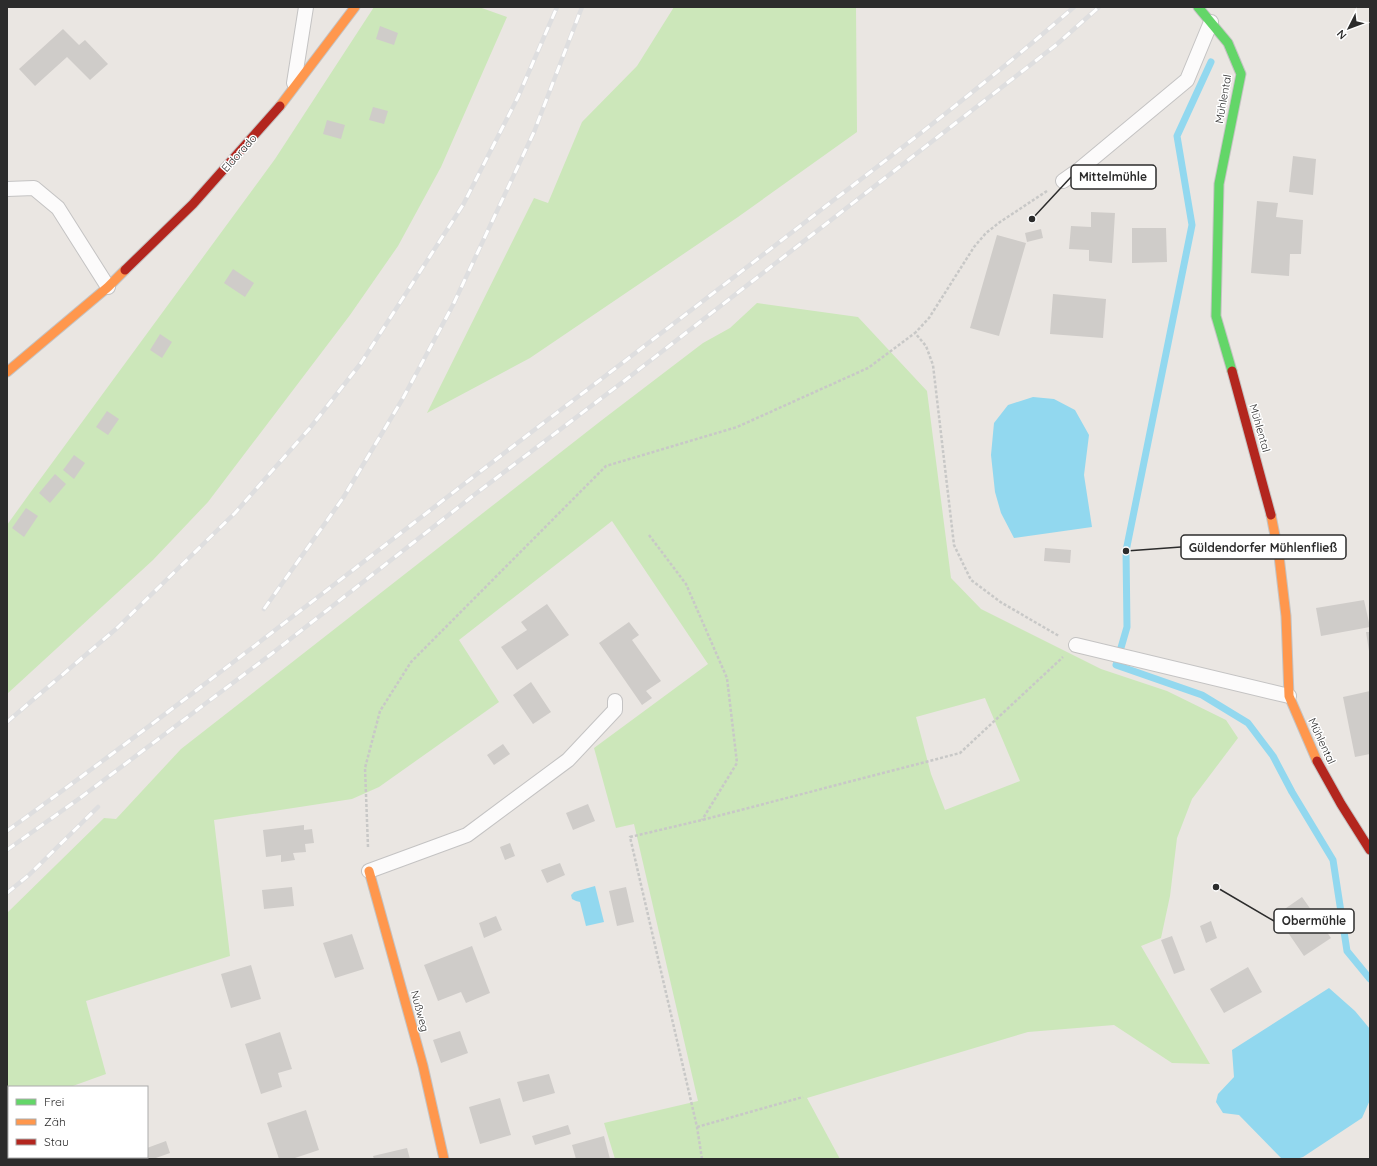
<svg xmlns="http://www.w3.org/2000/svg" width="1377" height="1166" font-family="Quicksand,sans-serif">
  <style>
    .green { fill: #cce7ba; fill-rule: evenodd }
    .water { fill: #92d8ef }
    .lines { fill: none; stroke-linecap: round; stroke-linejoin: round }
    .stream { stroke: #92d8ef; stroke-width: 7 }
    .building { fill: #cfccc9 }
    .lane-casing { stroke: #c4c3c3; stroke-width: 16 }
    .fast-casing { stroke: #c4c3c3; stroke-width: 11 }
    .slow-casing { stroke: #c4c3c3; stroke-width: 11 }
    .jam-casing { stroke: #c4c3c3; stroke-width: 11 }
    .path { stroke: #c8c8c7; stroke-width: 2.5; stroke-dasharray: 3 2; stroke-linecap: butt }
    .lane { stroke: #fcfbfb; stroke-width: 14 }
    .fast { stroke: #63d668; stroke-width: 9 }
    .slow { stroke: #ff974d; stroke-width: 9 }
    .jam { stroke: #b3261e; stroke-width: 9 }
    .rail-casing { stroke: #dededf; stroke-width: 4.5 }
    .rail { stroke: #fff; stroke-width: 3; stroke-dasharray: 9; stroke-linecap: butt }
    .labels { text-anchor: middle; stroke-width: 3; stroke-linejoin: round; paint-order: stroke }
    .street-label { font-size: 11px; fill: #2c2c2c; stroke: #fff }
    .leader { fill: none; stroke: #2c2c2c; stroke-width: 1.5 }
    .callout-dot { fill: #2c2c2c; stroke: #fff; stroke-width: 1.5 }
    .callout { fill: #fff; stroke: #2c2c2c; stroke-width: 1.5 }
    .callout-label { font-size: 12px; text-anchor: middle; font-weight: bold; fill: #2c2c2c }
  </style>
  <rect width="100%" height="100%" fill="#eae6e2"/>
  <path class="green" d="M374,7H479L507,17L441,167L398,246L350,315L208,502L153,560L7,694V525L30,493L275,159Z
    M674,7H856L857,132L738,217L530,358L427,413L534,198L548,203L582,122L637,66Z
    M757,303L858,317L927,391L951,578L981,609L1101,669L1167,691L1226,720L1238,738L1192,799L1177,838L1170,896L1161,938L1141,946L1210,1064L1172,1063L1114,1025L1028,1032L807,1098L840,1159H615L604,1123L698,1101L634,824L616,828L594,748L708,664L612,521L459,640L499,702L379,787L352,799L214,820L230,956L86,1001L106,1074L70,1087H9V1157H51L52,1159H7V913L104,818L116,819L181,749L602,420L703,343L730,328ZM985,698L1020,781L945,810L931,774L916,717Z"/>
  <path class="water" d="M1033,397L1054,399L1075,410L1089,435L1084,475L1092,527L1014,538L1001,513L995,492L991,455L994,423L1008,405Z
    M595,886L604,922L586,926L580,902L576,901L572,899L571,895L574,892Z
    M1329,988L1355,1011L1370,1029V1100L1362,1118L1303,1157L1296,1159H1282L1239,1115L1223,1113L1216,1102L1218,1094L1234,1077L1232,1050Z"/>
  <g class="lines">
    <path class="stream" d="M1211,62L1177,136L1192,225L1126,551L1127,627L1116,665L1202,695L1248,723L1273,756L1292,792L1333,860L1347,951L1370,979"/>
  </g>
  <path class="building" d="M380,26L398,33L394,45L376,39Z
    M63,29L79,45L85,40L108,64L90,80L67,57L35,86L19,69Z
    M373,107L388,111L384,124L369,120Z
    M327,120L345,125L341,139L323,134Z
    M1293,156L1316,159L1313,195L1289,192Z
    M1257,201L1278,203L1276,217L1303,220L1301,254H1290L1289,276L1251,273Z
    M1091,212L1115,213L1112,263L1089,261V250L1069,249L1071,226L1091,227Z
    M1132,228H1166L1167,262L1132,263Z
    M1041,229L1043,238L1027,242L1025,233Z
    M997,235L1026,243L999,336L970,328Z
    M233,269L254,283L245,297L224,283Z
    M1053,294L1106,299L1103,338L1050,334Z
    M160,334L172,342L162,358L150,350Z
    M107,411L119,419L108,435L96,427Z
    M74,455L85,463L74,479L63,470Z
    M55,474L66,484L50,503L39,493Z
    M26,508L38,516L24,537L12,528Z
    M1045,548L1071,550L1070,563L1044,561Z
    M1364,600L1370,627L1321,636L1316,608Z
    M547,604L569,635L517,670L501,647L527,630L521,622Z
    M629,622L639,635L632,640L661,681L646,691L652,698L642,705L599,643Z
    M1366,632H1370V651H1369Z
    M531,682L551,712L533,724L513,695Z
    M1370,691V754L1355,757L1343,697Z
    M503,744L510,754L494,765L487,755Z
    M588,804L595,821L573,830L566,813Z
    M304,825V830L312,829L314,843L305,844L306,852L293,853L295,860L281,862V855L266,857L263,830Z
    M510,843L515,856L505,860L500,847Z
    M560,863L565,875L547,883L541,870Z
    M292,887L294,906L264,909L262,890Z
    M626,887L634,922L617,926L609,891Z
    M1302,897L1331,938L1304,956L1276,915Z
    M496,916L502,930L484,938L479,923Z
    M1211,921L1217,938L1206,943L1200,926Z
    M352,934L364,969L335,978L323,943Z
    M1172,936L1185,970L1174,974L1161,940Z
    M472,946L490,993L466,1003L461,992L438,1001L424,965Z
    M251,965L261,999L231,1008L221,974Z
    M1248,967L1262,992L1224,1013L1210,989Z
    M460,1031L468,1053L441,1063L433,1040Z
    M280,1032L292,1069L278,1073L282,1087L261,1094L245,1044Z
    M549,1074L555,1093L523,1102L517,1082Z
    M500,1098L511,1135L480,1144L469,1107Z
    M306,1110L319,1150L292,1159H279L267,1123Z
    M568,1125L571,1134L535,1145L532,1136Z
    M604,1136L610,1159H576L572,1145Z
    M166,1141L170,1153L153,1159H147V1148Z
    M407,1148L410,1159H374L373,1156Z"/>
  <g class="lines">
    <g class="lane-casing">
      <path id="lane" d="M294,83L306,7
        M1063,181L1080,169L1187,80L1211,22
        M7,189L34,188L58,208L108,287
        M1076,645L1289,696
        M369,871L467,835L568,760L615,710V701"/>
    </g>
    <g class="fast-casing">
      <path id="fast" d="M1198,7L1228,43L1241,74L1219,184L1216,316L1232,371"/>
    </g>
    <g class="slow-casing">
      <path id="slow" d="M280,106L355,7
        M7,372L108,287L125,270
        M1271,515L1279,556L1286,616L1289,696L1317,761
        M369,871L423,1066L444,1159"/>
    </g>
    <g class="jam-casing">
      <path id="jam" d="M125,270L193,204L280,106
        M1232,371L1271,515
        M1317,761L1341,804L1370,850"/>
    </g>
    <path class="path" d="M1047,191L1000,222L986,233L974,247L929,318L915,333L926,346L933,365L954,545L971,580L1002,603L1059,636
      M649,535L686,584L727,678L737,763L702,820
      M368,847L365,768L380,711L411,662L606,466L737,427L868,368L915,333
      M697,1127L803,1097
      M702,1159L697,1127L630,837L702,820L960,753L1063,657"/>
    <use href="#lane" class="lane"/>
    <use href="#fast" class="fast"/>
    <use href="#slow" class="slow"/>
    <use href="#jam" class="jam"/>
    <g class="rail-casing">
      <path id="rail" d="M264,609L343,498L402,400L453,305L534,132L582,7
        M7,722L116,629L235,513L310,428L361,363L463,205L518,97L557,7
        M7,831C190,699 367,558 546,421C640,350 733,278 826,206C910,142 994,77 1074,7
        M7,850L80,798L270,655L474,495L628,378L1056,45L1099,7
        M7,893L29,875L98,807"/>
    </g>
    <use href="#rail" class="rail"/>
  </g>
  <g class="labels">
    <g class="street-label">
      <text transform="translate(1223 99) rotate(-80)" y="4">Mühlental</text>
      <text transform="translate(239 153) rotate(-48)" y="4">Eldorado</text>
      <text transform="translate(1260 428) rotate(74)" y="4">Mühlental</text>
      <text transform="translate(1322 741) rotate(65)" y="4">Mühlental</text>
      <text transform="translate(420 1011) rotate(75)" y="4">Nußweg</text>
    </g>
  </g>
  <path class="leader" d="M1032 219L1071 177M1126 551L1181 547M1216 887L1274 921"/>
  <g class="callout-dot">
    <circle cx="1032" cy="219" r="4"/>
    <circle cx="1126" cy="551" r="4"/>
    <circle cx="1216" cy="887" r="4"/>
  </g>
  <g class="callout">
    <rect x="1071" y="165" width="85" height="24" rx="4"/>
    <rect x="1181" y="535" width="165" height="24" rx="4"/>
    <rect x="1274" y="909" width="80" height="24" rx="4"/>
  </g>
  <g class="callout-label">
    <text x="1113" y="181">Mittelmühle</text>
    <text x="1263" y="552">Güldendorfer Mühlenfließ</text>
    <text x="1314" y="925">Obermühle</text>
  </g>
  <rect width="1377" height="1166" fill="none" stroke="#2c2c2c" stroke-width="16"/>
  <rect x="8" y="1086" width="140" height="72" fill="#ffffff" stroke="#ababab"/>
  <rect x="16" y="1099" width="20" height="6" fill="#63d668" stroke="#ababab"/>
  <text x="44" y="1106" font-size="12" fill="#2c2c2c">Frei</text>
  <rect x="16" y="1119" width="20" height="6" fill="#ff974d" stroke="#ababab"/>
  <text x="44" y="1126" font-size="12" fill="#2c2c2c">Zäh</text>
  <rect x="16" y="1139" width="20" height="6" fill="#b3261e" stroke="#ababab"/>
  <text x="44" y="1146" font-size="12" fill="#2c2c2c">Stau</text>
  <g transform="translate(1349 28) rotate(228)" stroke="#ffffff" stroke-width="3" paint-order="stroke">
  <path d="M0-3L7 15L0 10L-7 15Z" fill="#2c2c2c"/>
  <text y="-6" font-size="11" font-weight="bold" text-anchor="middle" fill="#2c2c2c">N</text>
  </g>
</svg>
